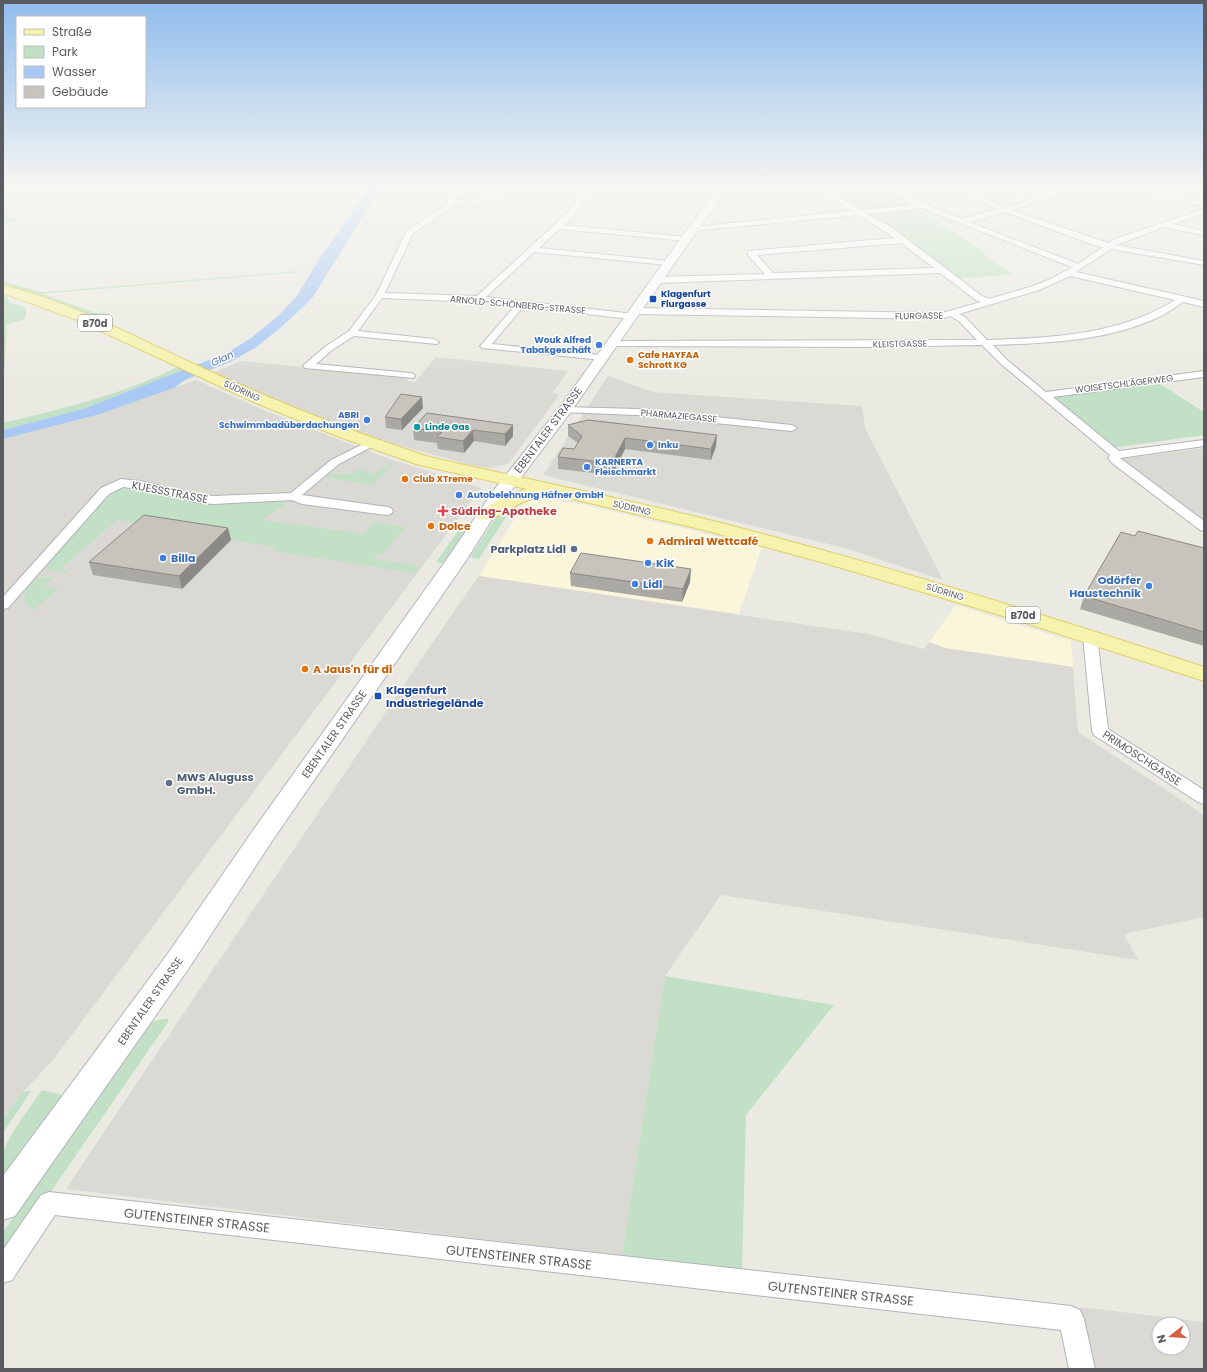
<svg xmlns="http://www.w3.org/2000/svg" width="1207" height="1372" font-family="Poppins,sans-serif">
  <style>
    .commercial { fill: #f9f6d9 }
    .industrial { fill: #dad9d4; fill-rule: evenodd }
    .green { fill: #c1e0c5 }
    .water { fill: #a9c9f4 }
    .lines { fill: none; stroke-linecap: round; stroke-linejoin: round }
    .minor-casing { stroke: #b2b3b8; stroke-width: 2 }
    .secondary-casing { stroke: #b3b5bb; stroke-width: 2 }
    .primary-casing { stroke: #e0ce66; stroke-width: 2 }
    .minor { fill: #fff; fill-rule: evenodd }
    .secondary { fill: #fff; fill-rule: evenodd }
    .primary { fill: #f5f3ad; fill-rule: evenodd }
    .wall { fill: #aba9a3 }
    .shaded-wall { fill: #8b8985 }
    .building { fill: #c7c4be; stroke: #8b8985 }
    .transit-dot { fill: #1a4fb4; stroke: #fff; stroke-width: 1.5 }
    .shop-dot { fill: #3f7fe0; stroke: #fff; stroke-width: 1.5 }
    .food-dot { fill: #e8710a; stroke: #fff; stroke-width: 1.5 }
    .culture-dot { fill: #0f9aa8; stroke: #fff; stroke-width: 1.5 }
    .health-dot { fill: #e0444e; stroke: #fff; stroke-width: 1.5 }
    .service-dot { fill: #5c6f8a; stroke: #fff; stroke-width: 1.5 }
    .labels { text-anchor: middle; stroke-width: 3; stroke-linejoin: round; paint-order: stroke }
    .far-transit-label { font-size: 9px; font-weight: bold; fill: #164399; stroke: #fff; text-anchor: start }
    .far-street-label { font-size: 9px; fill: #5a5c61; stroke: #fff }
    .far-shop-label { font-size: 9px; font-weight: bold; fill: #366cbe; stroke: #fff; text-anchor: start }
    .far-food-label { font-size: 9px; font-weight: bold; fill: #c56008; stroke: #fff; text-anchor: start }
    .far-culture-label { font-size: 9px; font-weight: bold; fill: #0d838f; stroke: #fff; text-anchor: start }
    .shield { fill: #fff; stroke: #8c8d90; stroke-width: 1 }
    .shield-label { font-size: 10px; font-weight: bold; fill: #5a5c61 }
    .far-water-label { font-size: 10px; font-style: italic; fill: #4f72b4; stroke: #fff }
    .street-label { font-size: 11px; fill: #5a5c61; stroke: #fff }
    .health-label { font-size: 11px; font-weight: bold; fill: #be3a42; stroke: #fff; text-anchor: start }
    .food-label { font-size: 11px; font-weight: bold; fill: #c56008; stroke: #fff; text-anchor: start }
    .service-label { font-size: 11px; font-weight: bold; fill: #4e5e75; stroke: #fff; text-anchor: end }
    .shop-label { font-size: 11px; font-weight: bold; fill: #366cbe; stroke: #fff; text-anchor: start }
    .transit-label { font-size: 11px; font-weight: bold; fill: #164399; stroke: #fff; text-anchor: start }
    .near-street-label { font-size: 13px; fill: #5a5c61; stroke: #fff }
  </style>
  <rect width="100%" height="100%" fill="#ebeae2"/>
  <path class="commercial" d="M542,500L576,503L762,547L739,614L479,576L524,504L529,501Z
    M956,605L1071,641L1073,667L945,648L929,642Z"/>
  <path class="industrial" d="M436,357L568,371L552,393L560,394L509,463L504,465L489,468L475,466L375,439L298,410L213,373L241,361L406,377L408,381L415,382Z
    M608,376L653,392L862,406L865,428L943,580L845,548L543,475Z
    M196,380L263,410L384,457L481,488L53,1060L23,1092L3,1119V439L97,415Z
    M1204,448V520L1121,459Z
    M479,576L868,634L924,649L929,642L945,648L1073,667L1078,732L1204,815V917L1124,934L1138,960L721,895L665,976L622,1256L66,1189L430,646Z
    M1080,1307L1204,1322V1369H1095ZM1159,1324H1183V1348H1159Z"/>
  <path class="green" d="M3,188H10L9,218H17L3,226Z
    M824,188H882L912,206L861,211Z
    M915,208L987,254L983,255L1012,274L959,279L864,213Z
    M298,271L300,272L43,294L96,313L110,312L90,316L3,286V281L33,290L44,292Z
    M3,295L8,298L9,303L16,304L26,308V316L23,319L24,320L7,324L3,393Z
    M178,367L184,370L83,409L3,430V423C62,409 123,394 178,367Z
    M1157,382L1204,412V435L1112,448L1049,396Z
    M395,462L372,485L324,477L328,474H351L360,469L373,474Z
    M138,487L197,501L289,502L262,520L364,534L374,522L405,527L382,555L378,554L374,559L419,566L415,573L273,551L276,547L147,527L149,525L117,520L60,569L69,571L65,573L48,570L46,563L108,492C119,488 127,489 138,487Z
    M515,503L479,559L470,557L503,507Z
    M458,531L465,532L443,563L436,562Z
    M41,577L53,578L44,586L58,589L33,610C17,598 26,584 41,577Z
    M665,976L834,1005L746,1115L742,1272L622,1256Z
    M161,1019H168V1022L3,1261V1232L149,1023Z
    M42,1090L63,1095L3,1176L4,1149L14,1130Z
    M27,1091H31L3,1133V1119L23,1092Z"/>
  <path class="water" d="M369,188H380L313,297L302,308L279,329L255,348L230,362L185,380L174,388L97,415L3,439V430L83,409L227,353L251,338L278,316L297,296L316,264Z"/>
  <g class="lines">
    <g class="minor-casing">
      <path id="minor" d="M455,188H461L455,200C466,200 477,200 488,196C497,193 502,188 511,188C497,203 473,204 453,204L451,209L413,233L385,293L477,296L565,215L587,188H594L571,219L563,225L686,237L690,239L686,241L559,229L539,248L668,261L672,263L668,265L534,252L486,297L634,314L636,316L631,319L523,307L492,344L600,355L605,358L603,360L482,348L480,346L482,344L515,306L479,302L382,298L358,331L434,339L439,342L437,344L354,336L332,350L316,364L410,373L414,374L415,376L414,378L305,368L303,366L305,364L326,346L349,331L376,295L407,230L445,206Z
        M816,188H824L861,210L913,205L883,188H891L910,198L962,219L998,209L951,188H960L1006,207L1049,194L1032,188H1043L1056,192L1068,188H1078L1012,210L1108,243L1112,240L1204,209V213L1173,224L1204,231V235L1164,227L1116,245L1204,261V265L1111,249L1076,272L1204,301V307L1183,302C1177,306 1170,311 1163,315C1111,341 1049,343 993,345L1007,360L1046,392L1204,371V377L1053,397L1119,451L1204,440V446L1120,458L1204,521V531L1200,530L1112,463L1108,458L1110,455L1001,364L982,345L861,347L608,346L606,344L611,341L977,340L959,321L950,316L942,319L635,314L631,311L635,308L942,313L981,302L976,300L940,273L656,283L652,280L656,277L765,274L748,255V251L895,238L858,215L692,231L688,229L692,227L852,211ZM922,208L1072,267L1053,278L1033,286L989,299L982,296L891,227L867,214ZM1005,212L1096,246L1103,247L1078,264L969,222ZM901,243L934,268L773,273L757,255ZM1070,276L1175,300C1119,335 1051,338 987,340L965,317L959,314L1039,290Z
        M1125,188H1138L1204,202V206L1128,190Z
        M565,407L637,409L792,425L797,428L792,431L637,415L561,412L560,410L561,408Z
        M371,440L377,443L375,445L339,464L302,495L387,507L391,508L393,511L391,514L387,515L302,504L292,500L214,504L200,503L140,489L123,487L109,494L8,608L3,609V597L101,488L121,479L140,481L200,495L214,496L291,493L331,460Z
        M1090,632L1095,633L1097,636L1108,729L1204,790V804L1198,802L1094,735L1092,731L1083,636L1085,633Z
        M49,1192L1071,1306L1080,1310L1084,1319L1095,1369H1069L1061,1330L55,1215L12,1280L3,1283V1250L41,1195Z"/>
    </g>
    <g class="secondary-casing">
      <path id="secondary" d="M717,188H727L570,413L507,496L465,562L272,841L189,968L15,1216L3,1220V1176L169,952L254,829L447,559L494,490L560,407Z"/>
    </g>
    <g class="primary-casing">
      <path id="primary" d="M3,285C70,302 133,336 196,365C272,400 349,431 429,457C525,479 622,498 717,522C881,564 1043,614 1204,667V681L1013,619L828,564L704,530L568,498C555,495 541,495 528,500C512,505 495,523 479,519L476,515L479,511L508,495L527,489L419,465L337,436L256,403L77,320L3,293Z"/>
    </g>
    <use href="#minor" class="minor"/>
    <use href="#secondary" class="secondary"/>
    <use href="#primary" class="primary"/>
  </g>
  <path class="wall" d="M423,408L402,430L386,428L385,417Z
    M513,425V436L505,446L474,441L464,453L438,449L437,443L414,440L413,428Z
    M568,425L716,446L711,460L625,449L612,475L558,469V457L574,449L578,443L568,436Z
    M228,528L231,540L182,589L93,575L89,562Z
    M1135,536L1204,548V646L1080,609L1084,596Z
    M570,573L690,582L682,602L571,586Z"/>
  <path class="shaded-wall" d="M422,397L423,408L402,430L401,419Z
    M513,425V436L505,446V434Z
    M473,430L474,441L464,453L463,441Z
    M717,435L716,446L711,460V449Z
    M625,438V449L612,475V463Z
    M228,528L231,540L182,589L179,576Z
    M691,569L690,582L682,602L683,589Z"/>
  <path class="building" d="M401,394L422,397L401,419L385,417Z
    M427,413L513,425L505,434L473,430L463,441L437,437L442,432L413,428Z
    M588,420L717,435L711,449L625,438L612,463L558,457L563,448L574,449L582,436L568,425Z
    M144,515L228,528L179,576L89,562Z
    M1138,531L1204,548V632L1084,596L1121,532L1135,536Z
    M581,553L691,569L683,589L570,573Z"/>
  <linearGradient id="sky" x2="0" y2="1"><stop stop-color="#8fbced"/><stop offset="0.49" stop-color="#f6f6f2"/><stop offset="1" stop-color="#f6f6f2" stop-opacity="0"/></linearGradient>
  <rect width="1207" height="380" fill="url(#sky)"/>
  <g class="transit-dot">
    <rect x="649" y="295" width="8" height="8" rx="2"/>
    <rect x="374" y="692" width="8" height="8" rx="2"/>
  </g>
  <g class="shop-dot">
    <circle cx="599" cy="345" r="4"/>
    <circle cx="367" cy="420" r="4"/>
    <circle cx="650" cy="445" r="4"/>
    <circle cx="587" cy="467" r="4"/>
    <circle cx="459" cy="495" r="4"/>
    <circle cx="163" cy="558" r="4"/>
    <circle cx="648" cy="563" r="4"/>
    <circle cx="635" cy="584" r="4"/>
    <circle cx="1149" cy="586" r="4"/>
  </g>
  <g class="food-dot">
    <circle cx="630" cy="360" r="4"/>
    <circle cx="405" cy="479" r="4"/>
    <circle cx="431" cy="526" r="4"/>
    <circle cx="650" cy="541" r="4"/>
    <circle cx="305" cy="669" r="4"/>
  </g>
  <circle class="culture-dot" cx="417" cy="427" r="4"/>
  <path class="health-dot" d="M441 505h4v4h4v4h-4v4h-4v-4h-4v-4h4z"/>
  <g class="service-dot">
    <circle cx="574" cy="549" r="4"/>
    <circle cx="169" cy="783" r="4"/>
  </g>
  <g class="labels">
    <g class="far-transit-label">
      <text x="661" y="297">Klagenfurt<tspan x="661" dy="10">Flurgasse</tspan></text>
    </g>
    <g class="far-street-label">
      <text transform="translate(518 305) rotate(5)" y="3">ARNOLD-SCHÖNBERG-STRASSE</text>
      <text transform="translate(919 316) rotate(-1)" y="3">FLURGASSE</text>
      <text transform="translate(900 344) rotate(-1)" y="3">KLEISTGASSE</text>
      <text transform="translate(1124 384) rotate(-7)" y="3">WOISETSCHLÄGERWEG</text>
      <text transform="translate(242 391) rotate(24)" y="3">SÜDRING</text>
      <text transform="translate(679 416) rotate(5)" y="3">PHARMAZIEGASSE</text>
      <text transform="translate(632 508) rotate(13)" y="3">SÜDRING</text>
      <text transform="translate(945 592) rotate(17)" y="3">SÜDRING</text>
    </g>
    <g class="far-shop-label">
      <text x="591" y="343" text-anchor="end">Wouk Alfred<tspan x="591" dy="10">Tabakgeschäft</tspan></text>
      <text x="359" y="418" text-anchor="end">ABRI<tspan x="359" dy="10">Schwimmbadüberdachungen</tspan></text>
      <text x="658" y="448">Inku</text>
      <text x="595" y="465">KARNERTA<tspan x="595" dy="10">Fleischmarkt</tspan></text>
      <text x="467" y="498">Autobelehnung Häfner GmbH</text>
    </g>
    <g class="far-food-label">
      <text x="638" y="358">Cafe HAYFAA<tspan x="638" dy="10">Schrott KG</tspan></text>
      <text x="413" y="482">Club XTreme</text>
    </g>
    <g class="far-culture-label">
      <text x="425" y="430">Linde Gas</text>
    </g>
    <g class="shield">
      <rect x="78" y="315" width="34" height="16" rx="3"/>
      <rect x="1006" y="607" width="34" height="16" rx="3"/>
    </g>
    <g class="shield-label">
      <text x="95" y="327">B70d</text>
      <text x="1023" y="619">B70d</text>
    </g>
    <g class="far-water-label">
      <text transform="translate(222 358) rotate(-25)" y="4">Glan</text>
    </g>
    <g class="street-label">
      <text transform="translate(548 430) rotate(-53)" y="4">EBENTALER STRASSE</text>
      <text transform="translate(170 492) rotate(11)" y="4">KUESSSTRASSE</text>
      <text transform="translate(334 734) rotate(-55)" y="4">EBENTALER STRASSE</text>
      <text transform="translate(1142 758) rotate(33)" y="4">PRIMOSCHGASSE</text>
      <text transform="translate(150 1001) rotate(-55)" y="4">EBENTALER STRASSE</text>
    </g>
    <g class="health-label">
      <text x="451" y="515">Südring-Apotheke</text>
    </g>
    <g class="food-label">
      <text x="439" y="530">Dolce</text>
      <text x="658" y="545">Admiral Wettcafé</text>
      <text x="313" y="673">A Jaus'n für di</text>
    </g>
    <g class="service-label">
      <text x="566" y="553">Parkplatz Lidl</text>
      <text x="177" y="781" text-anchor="start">MWS Aluguss<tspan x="177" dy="13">GmbH.</tspan></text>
    </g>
    <g class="shop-label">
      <text x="171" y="562">Billa</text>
      <text x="656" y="567">KiK</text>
      <text x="1141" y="584" text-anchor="end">Odörfer<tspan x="1141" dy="13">Haustechnik</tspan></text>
      <text x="643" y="588">Lidl</text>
    </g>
    <g class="transit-label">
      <text x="386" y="694">Klagenfurt<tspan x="386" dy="13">Industriegelände</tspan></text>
    </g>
    <g class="near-street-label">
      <text transform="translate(197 1220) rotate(6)" y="5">GUTENSTEINER STRASSE</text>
      <text transform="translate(519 1257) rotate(6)" y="5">GUTENSTEINER STRASSE</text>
      <text transform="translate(841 1293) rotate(6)" y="5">GUTENSTEINER STRASSE</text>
    </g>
  </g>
  <rect width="1207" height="1372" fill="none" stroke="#5a5c61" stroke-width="8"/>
  <rect x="16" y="16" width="130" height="92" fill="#ffffff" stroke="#bdbec0"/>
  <rect x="24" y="29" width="20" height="6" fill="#f5f3ad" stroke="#bdbec0"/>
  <text x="52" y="36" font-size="12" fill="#5a5c61">Straße</text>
  <rect x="24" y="46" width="20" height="12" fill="#c1e0c5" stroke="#bdbec0"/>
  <text x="52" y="56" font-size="12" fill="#5a5c61">Park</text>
  <rect x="24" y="66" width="20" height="12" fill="#a9c9f4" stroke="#bdbec0"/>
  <text x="52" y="76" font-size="12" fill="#5a5c61">Wasser</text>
  <rect x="24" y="86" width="20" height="12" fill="#c7c4be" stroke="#bdbec0"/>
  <text x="52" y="96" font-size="12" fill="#5a5c61">Gebäude</text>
  <g transform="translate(1171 1336) rotate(253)"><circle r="19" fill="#ffffff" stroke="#bdbec0"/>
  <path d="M0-3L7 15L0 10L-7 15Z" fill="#d36040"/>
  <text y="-6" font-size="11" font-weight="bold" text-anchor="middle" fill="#5a5c61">N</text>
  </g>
</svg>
